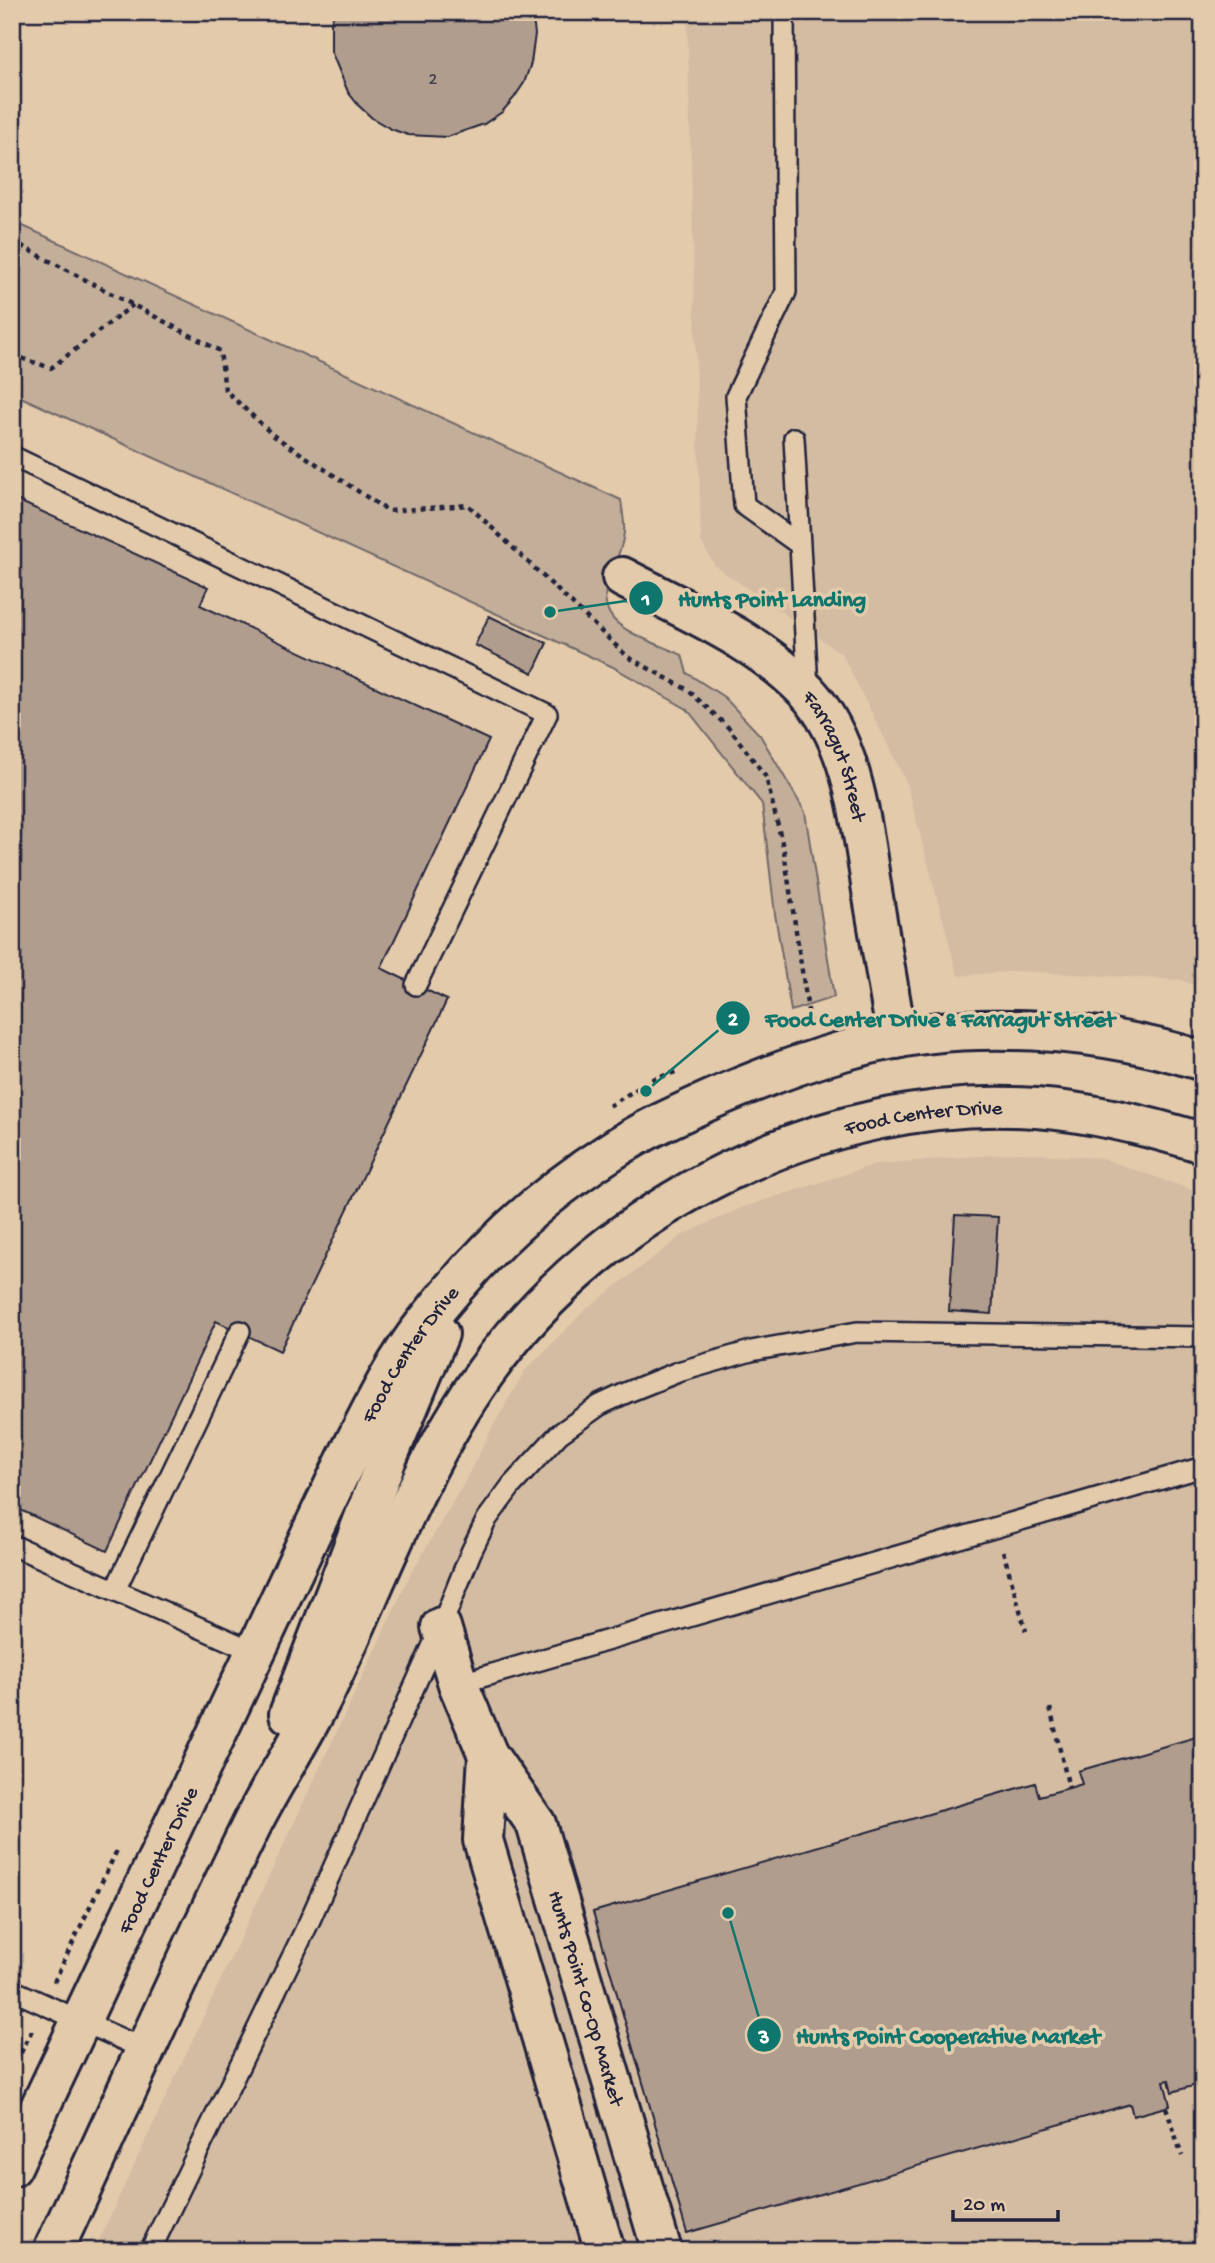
<svg xmlns="http://www.w3.org/2000/svg" width="1215" height="2263" font-family="'Gochi Hand',sans-serif">
  <style>
    .built { fill: #d3bca2 }
    .green { fill: #c3af99; stroke: #72686a; stroke-width: 2 }
    .building { fill: #b09d8e; stroke: #22223b; stroke-width: 2 }
    .lines { fill: none; stroke-linecap: round; stroke-linejoin: round }
    .service-casing { stroke: #22223b; stroke-width: 24 }
    .minor-casing { stroke: #22223b; stroke-width: 44 }
    .secondary-casing { stroke: #22223b; stroke-width: 44 }
    .path { stroke: #22223b; stroke-width: 4.5; stroke-dasharray: 5 5; stroke-linecap: butt }
    .service { stroke: #e2caab; stroke-width: 19 }
    .minor { stroke: #e2caab; stroke-width: 38 }
    .secondary { stroke: #e2caab; stroke-width: 38 }
    .labels { text-anchor: middle; stroke-width: 7; stroke-linejoin: round; paint-order: stroke }
    .number-label { font-size: 18px; fill: #464150 }
    .street-label { font-size: 21px; fill: #22223b; stroke: #e2caab }
    .leader { fill: none; stroke: #0f766e; stroke-width: 2.5 }
    .callout-dot { fill: #0f766e; stroke: #e2caab; stroke-width: 2.5 }
    .mark-label { font-size: 21px; text-anchor: middle; font-weight: bold; fill: #fff }
    .callout-label { font-size: 23px; text-anchor: middle; font-weight: bold; fill: #0f766e; stroke: #e2caab; stroke-width: 7; stroke-linejoin: round; paint-order: stroke }
  </style>
  <rect width="100%" height="100%" fill="#e2caab"/>
  <filter id="ink" filterUnits="userSpaceOnUse"><feTurbulence type="fractalNoise" baseFrequency=".0143" numOctaves="2"/><feDisplacementMap in="SourceGraphic" scale="14" xChannelSelector="R" yChannelSelector="G"/><feConvolveMatrix kernelMatrix="1 2 1 2 8 2 1 2 1" color-interpolation-filters="sRGB"/></filter>
  <g filter="url(#ink)">
    <path class="built" d="M687,12H1203V990L1182,980L1018,971L958,976L906,781L842,654L715,566L701,541Z
      M1017,1153L1101,1158L1203,1194V2251H94L410,1575L462,1487L491,1430L524,1372L585,1310L683,1235L741,1208L877,1164Z"/>
    <path class="green" d="M12,221L621,500C622,510 625,522 624,532C623,561 590,592 614,620C628,635 663,646 682,655L687,673L724,697L760,735L805,812L834,997L791,1011L775,914L762,804L687,709L611,666L12,393Z"/>
    <path class="building" d="M335,12H532L535,34L531,63L524,83L514,98L502,112L484,124L447,137L408,135L391,129L372,118L359,106L348,92L331,51V22Z
      M12,498L208,587L200,605L489,740L381,968L447,1000L280,1351L216,1321L107,1551L12,1506Z
      M489,616L547,643L533,673L475,645Z
      M955,1215L998,1217L992,1314L949,1311Z
      M1203,1735V2083L1172,2092L1169,2080L1164,2081L1170,2105L1166,2107L1133,2116L1130,2104L687,2233L593,1912L1035,1783L1039,1796L1069,1788L1082,1784L1078,1771Z"/>
    <g class="lines">
      <g class="service-casing">
        <path id="service" d="M784,12L786,292L736,396L744,505L800,545
          M794,438L808,688
          M12,456L547,714L416,985
          M12,1545L255,1652
          M115,1590L240,1331
          M458,1684L1203,1467
          M12,1990L146,2050
          M150,2251L309,1922L441,1627L471,1552L487,1519L512,1485L559,1434L600,1405L628,1392L678,1372L751,1351L857,1332L1203,1337"/>
      </g>
      <g class="minor-casing">
        <g id="minor">
          <path id="s1" d="M622,577C684,610 757,639 807,692C855,744 862,830 873,897C881,945 889,992 897,1039"/>
          <path d="M441,1627L458,1684L488,1755"/>
          <path id="s2" d="M605,2251L483,1840L488,1755L536,1824L662,2251"/>
        </g>
      </g>
      <g class="secondary-casing">
        <g id="secondary">
          <path d="M289,1714L386,1461L439,1334"/>
          <path id="s3" d="M12,2167C94,1991 178,1816 261,1640C291,1576 320,1513 351,1450C373,1407 394,1363 424,1325C475,1258 539,1197 610,1152C643,1130 679,1114 715,1098C798,1062 887,1031 978,1030C1054,1028 1130,1038 1203,1061"/>
          <path id="s4" d="M53,2251C120,2107 184,1962 254,1820C276,1777 303,1737 324,1694C376,1587 415,1471 485,1373C605,1204 828,1093 1036,1108C1093,1112 1148,1126 1203,1143"/>
        </g>
      </g>
      <path class="path" d="M12,241L220,351L225,390L274,436L388,511L468,505L628,657L688,690L730,729L766,777L784,851L810,1024
        M12,355L51,368L133,305
        M609,1106L653,1079L679,1071
        M1003,1551L1026,1631
        M1050,1708L1069,1788
        M54,1982L118,1848
        M12,2071L33,2028
        M1166,2107L1182,2156"/>
      <use href="#service" class="service"/>
      <use href="#minor" class="minor"/>
      <use href="#secondary" class="secondary"/>
    </g>
  </g>
  <g class="labels">
    <g class="number-label">
      <text x="433" y="84">2</text>
    </g>
    <g class="street-label">
      <text dy="7" stroke="none"><textPath href="#s1" startOffset="290">Farragut Street</textPath></text>
      <text dy="7" stroke="none"><textPath href="#s4" startOffset="1503">Food Center Drive</textPath></text>
      <text dy="7" stroke="none"><textPath href="#s3" startOffset="906">Food Center Drive</textPath></text>
      <text dy="7" stroke="none"><textPath href="#s3" startOffset="340">Food Center Drive</textPath></text>
      <text dy="7" stroke="none"><textPath href="#s2" startOffset="779">Hunts Point Co-Op Market</textPath></text>
    </g>
  </g>
  <path class="leader" d="M550 612L646 598M646 1091L733 1018M728 1913L764 2035"/>
  <g class="callout-dot">
    <circle cx="550" cy="612" r="7"/>
    <circle cx="646" cy="1091" r="7"/>
    <circle cx="728" cy="1913" r="7"/>
    <circle cx="646" cy="598" r="18"/>
    <circle cx="733" cy="1018" r="18"/>
    <circle cx="764" cy="2035" r="18"/>
  </g>
  <g class="mark-label">
    <text x="646" y="605">1</text>
    <text x="733" y="1025">2</text>
    <text x="764" y="2043">3</text>
  </g>
  <g class="callout-label">
    <text x="772" y="606">Hunts Point Landing</text>
    <text x="940" y="1026">Food Center Drive &amp; Farragut Street</text>
    <text x="948" y="2043">Hunts Point Cooperative Market</text>
  </g>
  <rect width="1215" height="2263" fill="none" stroke="#e2caab" stroke-width="42"/>
  <rect x="21" y="21" width="1173" height="2221" fill="none" stroke="#22223b" stroke-width="2.5" filter="url(#ink)"/>
  <path d="M953 2210v10h105v-10" fill="none" stroke="#22223b" stroke-width="3.5"/>
  <text x="963" y="2210" font-size="21" fill="#22223b" stroke="#e2caab" stroke-width="5" paint-order="stroke">20 m</text>
</svg>
